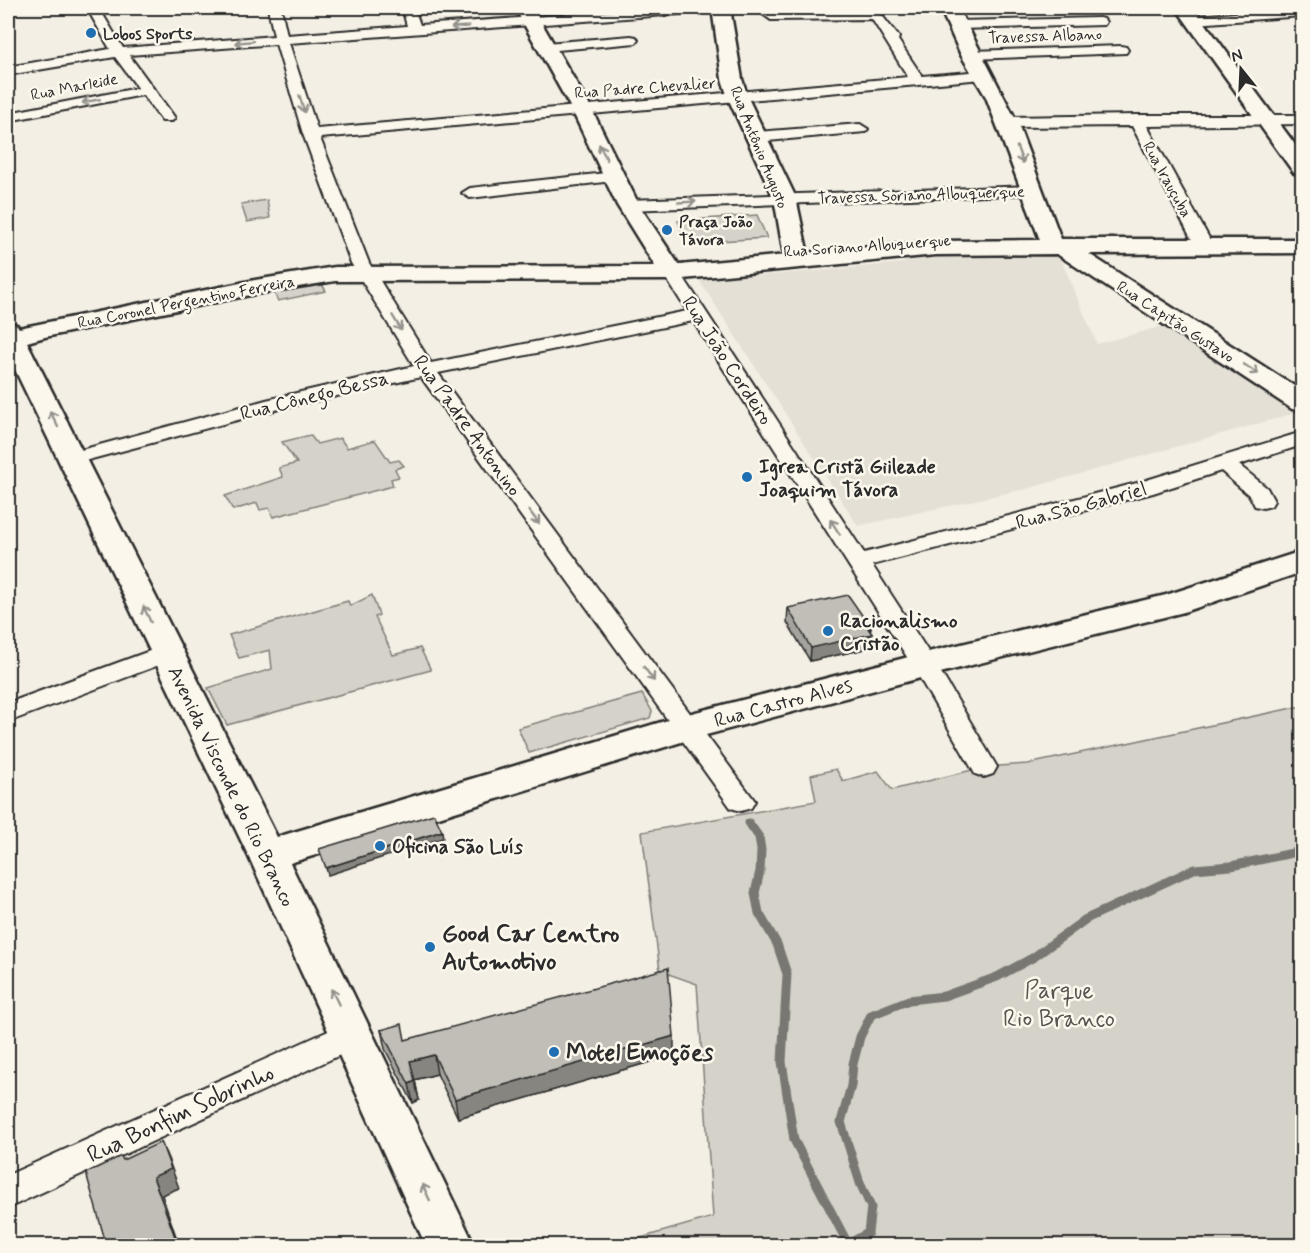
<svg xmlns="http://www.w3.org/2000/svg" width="1310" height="1253" font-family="Mynerve,sans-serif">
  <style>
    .built { fill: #e4e0d6 }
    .green { fill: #d5d2c9; stroke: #807e7a; stroke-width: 1.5 }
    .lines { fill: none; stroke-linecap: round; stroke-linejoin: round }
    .stream { stroke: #787772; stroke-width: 9 }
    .street-casing { stroke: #2b2b2b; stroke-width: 4 }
    .secondary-casing { stroke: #2b2b2b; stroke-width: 5 }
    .street { fill: #fbf7ec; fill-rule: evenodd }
    .secondary { fill: #fbf7ec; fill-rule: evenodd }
    .wall { fill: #a5a39d; stroke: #2b2b2b; stroke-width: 1.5 }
    .shaded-wall { fill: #86857f; stroke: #2b2b2b; stroke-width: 1.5 }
    .building { fill: #c0beb6; stroke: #2b2b2b; stroke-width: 1.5 }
    .oneway { stroke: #93918c }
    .poi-dot { fill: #1f6fb2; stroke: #fbf7ec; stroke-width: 2 }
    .labels { text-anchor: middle; stroke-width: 5; stroke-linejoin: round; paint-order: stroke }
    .far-poi-label { font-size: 16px; font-weight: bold; fill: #2b2b2b; stroke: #fbf7ec; text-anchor: start }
    .far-street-label { font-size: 16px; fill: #2b2b2b; stroke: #fbf7ec }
    .street-label { font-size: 20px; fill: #2b2b2b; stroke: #fbf7ec }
    .poi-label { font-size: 20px; font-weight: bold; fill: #2b2b2b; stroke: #fbf7ec; text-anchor: start }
    .near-poi-label { font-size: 24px; font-weight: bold; fill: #2b2b2b; stroke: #fbf7ec; text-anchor: start }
    .near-park-label { font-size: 24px; fill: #565552; stroke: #fbf7ec }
    .near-street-label { font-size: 24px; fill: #2b2b2b; stroke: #fbf7ec }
  </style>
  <rect width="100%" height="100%" fill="#f3efe4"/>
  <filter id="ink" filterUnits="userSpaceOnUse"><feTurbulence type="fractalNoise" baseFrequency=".0167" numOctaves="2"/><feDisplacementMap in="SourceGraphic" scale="12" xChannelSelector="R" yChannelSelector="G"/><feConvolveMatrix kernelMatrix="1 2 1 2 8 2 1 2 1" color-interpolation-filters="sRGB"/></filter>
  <g filter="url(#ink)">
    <path class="built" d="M959,254L1059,255L1097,344L1167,325L1299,412L1030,488L858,526L699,280L703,275L730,273L758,276L904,263L906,256Z"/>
    <path class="green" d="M267,200L270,218L247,222L241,204Z
      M757,215L767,238L686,243L678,221Z
      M321,283L326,291L278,301L273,291Z
      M310,435L317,444L340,438L347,448L375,440L390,462L399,460L404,466L395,469L399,477L391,479L393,486L273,517L269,508L260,510L257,503L233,510L225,496L283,477L279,468L297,463L282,442Z
      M372,595L379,615L375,617L393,655L420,648L431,670L227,725L208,688L272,669L270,650L239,658L229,635L348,601L350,606Z
      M642,694L652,711L650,718L529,753L518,728Z
      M1302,706V1245L613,1246L713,1217L697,984L660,971L642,832L816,801L811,775L836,769L843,781L878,771L892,790L984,767L1028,764Z"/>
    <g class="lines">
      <path class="stream" d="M749,823L759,837L761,850L760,871L755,893L759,913L777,944L787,974L782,1062L794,1140L848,1244
        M844,1246L868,1233L871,1207L860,1183L841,1122L851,1086L853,1064L860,1037L871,1015L909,1000L944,996L997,977L1034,957L1086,919L1194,869L1231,866L1302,851"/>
      <g class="street-casing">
        <path id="street" d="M87,8H99L123,48L274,36L268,8H281L287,35L407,26L402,8H414L420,25L660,8H713L706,12L289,43L317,129L908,77L872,19L771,20L754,8H768L774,12L866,11L864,8H876L899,37L898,40L922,76L982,71L989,75L982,79L918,85L320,138L369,263L431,363L687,311L663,273L666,269H678L864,553L1137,483L1302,432V445L1239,465L1267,488L1274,501L1271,506L1263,508L1255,506L1250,496L1221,471L1153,493L872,565L933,659L997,767L993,774L984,777L975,774L914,668L693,321L438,373L755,801L751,808L741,811L731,808L421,377L279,409L73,464L66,462L62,458L66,454L266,400L414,366L351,263L303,134L276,44L129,55L175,118L172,121H162L143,95L8,121V113L138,88L115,57L8,75V67L110,49Z
          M1302,8V16L1195,24L1188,20L1195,16Z
          M1099,18L1104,19L1106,22L1104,25L957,29L950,25L957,21Z
          M631,36L636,37L638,40L636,43L546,51L539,47L546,43Z
          M1121,46L1126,47L1128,50L1126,53L971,59L964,55L971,51Z
          M1136,115H1302V124L1147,126L1209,238L1206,242H1194L1191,238L1132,126L1007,127L999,122L1007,117Z
          M860,124L868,129L865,132L757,142L749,137L757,132Z
          M615,172L623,177L621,180L470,198L462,193L470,188Z
          M1033,186L1039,188L1041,191L1039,194L628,210L620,205L628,200Z
          M166,645L175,647L178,653L175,659L8,722V703Z
          M353,1020L364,1024L369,1034L364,1044L8,1208V1175Z"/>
      </g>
      <g class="secondary-casing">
        <path id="secondary" d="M515,8H533L592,110L639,205L679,265L786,255L783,250L774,198L728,98L722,79L712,8H730L742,79L748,98L796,198L807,250L805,253L936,241L1040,240L986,97L961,55L940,8H958L1017,122L1061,239H1302V253L1089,254L1302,391V411L1292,409L1057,254L936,255L672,280L335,281L255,294L45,337L27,342L277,837L688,714L924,653L1166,595L1302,551V572L1184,612L924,677L691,739L290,863L475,1246H426L248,855L8,355V322L17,325L19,328L255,280L335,267L655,266L617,205L572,110Z
          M1176,8H1194L1302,154V174L1294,173Z"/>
      </g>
      <use href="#street" class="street"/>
      <use href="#secondary" class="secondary"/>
    </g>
    <path class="wall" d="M788,608L870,632V648L810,661L787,622Z
      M381,1030L405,1040L674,1055L458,1118L437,1074L415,1080L419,1100L413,1103L385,1049Z"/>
    <path class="shaded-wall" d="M871,628L870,635L872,634L870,648L810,661L811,648Z
      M442,831L443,838L328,875L326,868Z
      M674,1036V1055L458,1118L455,1099Z
      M434,1055L437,1074L414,1080L410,1061Z
      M415,1081L419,1100L413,1103L409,1084Z
      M161,1142L169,1161L179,1188L162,1195L179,1245H178L153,1177Z"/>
    <path class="building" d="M848,595L871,628H868L872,634L811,648L788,608Z
      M434,814L442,831L326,868L319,849Z
      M668,968L674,1036L455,1099L434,1055L410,1061L415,1081L409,1084L381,1030L402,1024L405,1040Z
      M161,1142L171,1169L153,1177L178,1245H93L105,1240L86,1173L121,1156L123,1160Z"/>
    <defs><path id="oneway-shaft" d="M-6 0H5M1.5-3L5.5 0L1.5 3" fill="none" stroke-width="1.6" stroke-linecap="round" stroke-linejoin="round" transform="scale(1.5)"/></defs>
    <g class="oneway">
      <use href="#oneway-shaft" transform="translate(460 27) rotate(176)"/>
      <use href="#oneway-shaft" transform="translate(244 42) rotate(175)"/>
      <use href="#oneway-shaft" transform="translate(91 101) rotate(169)"/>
      <use href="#oneway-shaft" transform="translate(302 104) rotate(73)"/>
      <use href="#oneway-shaft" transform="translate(603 152) rotate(-116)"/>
      <use href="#oneway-shaft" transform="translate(1020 155) rotate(69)"/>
      <use href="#oneway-shaft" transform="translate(687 202) rotate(-3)"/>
      <use href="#oneway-shaft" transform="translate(397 323) rotate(59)"/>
      <use href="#oneway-shaft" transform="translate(1251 369) rotate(33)"/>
      <use href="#oneway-shaft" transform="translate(54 419) rotate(-116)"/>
      <use href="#oneway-shaft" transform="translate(534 517) rotate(54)"/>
      <use href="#oneway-shaft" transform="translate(835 527) rotate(-123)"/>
      <use href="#oneway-shaft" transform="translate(147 614) rotate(-115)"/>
      <use href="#oneway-shaft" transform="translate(649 674) rotate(54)"/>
      <use href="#oneway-shaft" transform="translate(335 997) rotate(-116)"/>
      <use href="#oneway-shaft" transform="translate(426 1192) rotate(-115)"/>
    </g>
  </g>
  <g class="poi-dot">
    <circle cx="91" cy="33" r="6"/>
    <circle cx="667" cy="230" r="6"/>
    <circle cx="747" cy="477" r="6"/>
    <circle cx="828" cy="631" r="6"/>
    <circle cx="380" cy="846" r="6"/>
    <circle cx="430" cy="947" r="6"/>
    <circle cx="554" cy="1052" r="6"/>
  </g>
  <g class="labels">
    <g class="far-poi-label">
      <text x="103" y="39">Lobos Sports</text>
      <text x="679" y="227">Praça João<tspan x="679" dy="18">Távora</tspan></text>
    </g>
    <g class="far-street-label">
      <text transform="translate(1045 35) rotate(-2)" y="6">Travessa Albano</text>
      <text transform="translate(74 86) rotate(-11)" y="6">Rua Marleide</text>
      <text transform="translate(645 87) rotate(-4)" y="6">Rua Padre Chevalier</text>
      <text transform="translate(760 147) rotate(68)" y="6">Rua Antônio Augusto</text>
      <text transform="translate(1168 179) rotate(61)" y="6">Rua Irauçuba</text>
      <text transform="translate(921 194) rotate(-2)" y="6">Travessa Soriano Albuquerque</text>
      <text transform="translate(867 245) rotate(-4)" y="6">Rua Soriano Albuquerque</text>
      <text transform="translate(186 301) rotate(-11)" y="6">Rua Coronel Pergentino Ferreira</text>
      <text transform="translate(1176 321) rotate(33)" y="6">Rua Capitão Gustavo</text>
    </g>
    <g class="street-label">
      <text transform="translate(728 360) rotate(57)" y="7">Rua João Cordeiro</text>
      <text transform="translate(314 395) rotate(-14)" y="7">Rua Cônego Bessa</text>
      <text transform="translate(468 425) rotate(54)" y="7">Rua Padre Antonino</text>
      <text transform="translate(1081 505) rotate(-15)" y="7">Rua São Gabriel</text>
      <text transform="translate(783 702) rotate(-15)" y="7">Rua Castro Alves</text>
      <text transform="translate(232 786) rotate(64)" y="7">Avenida Visconde do Rio Branco</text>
    </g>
    <g class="poi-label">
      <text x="759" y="473">Igrea Cristã Giileade<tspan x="759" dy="23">Joaquim Távora</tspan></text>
      <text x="840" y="627">Racionalismo<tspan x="840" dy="23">Cristão</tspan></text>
      <text x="392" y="853">Oficina São Luís</text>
    </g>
    <g class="near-poi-label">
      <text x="442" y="941">Good Car Centro<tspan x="442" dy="28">Automotivo</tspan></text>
      <text x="566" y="1060">Motel Emoções</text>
    </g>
    <g class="near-park-label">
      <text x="1059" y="998">Parque<tspan x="1059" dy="28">Rio Branco</tspan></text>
    </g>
    <g class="near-street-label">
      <text transform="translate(180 1113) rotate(-25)" y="8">Rua Bonfim Sobrinho</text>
    </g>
  </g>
  <rect width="1310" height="1253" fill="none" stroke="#fbf7ec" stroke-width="30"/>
  <rect x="15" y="15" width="1280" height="1223" fill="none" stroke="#2b2b2b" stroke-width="2" filter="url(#ink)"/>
  <g transform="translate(1241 69) rotate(342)" stroke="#fbf7ec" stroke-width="4.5" paint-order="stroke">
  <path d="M0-4.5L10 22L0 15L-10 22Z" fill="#2b2b2b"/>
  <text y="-9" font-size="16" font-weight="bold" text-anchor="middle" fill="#2b2b2b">N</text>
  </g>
</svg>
